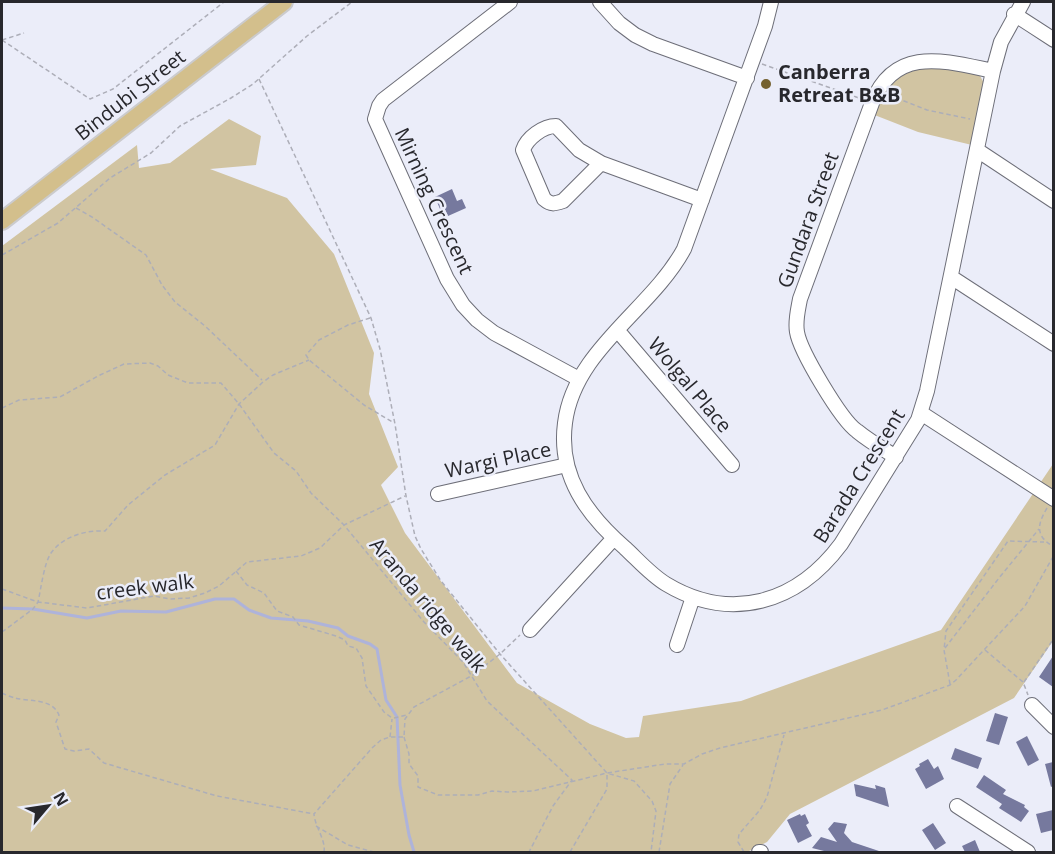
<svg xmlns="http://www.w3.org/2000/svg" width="1055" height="854" font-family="'Open Sans',sans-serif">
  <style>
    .green { fill: #d1c4a2 }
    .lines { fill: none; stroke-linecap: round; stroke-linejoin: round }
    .stream { stroke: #aeb3da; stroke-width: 3 }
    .building { fill: #76799e }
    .minor-casing { stroke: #6d6e78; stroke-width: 16 }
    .major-casing { stroke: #cbcbcd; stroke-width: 20 }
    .path { stroke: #adaeb8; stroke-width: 1.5; stroke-dasharray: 4.5 3; stroke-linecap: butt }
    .minor { stroke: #fff; stroke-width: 14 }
    .major { stroke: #d3bf8c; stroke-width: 16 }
    .poi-dot { fill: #74612f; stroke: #ebedf9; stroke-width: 2 }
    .labels { text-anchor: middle; stroke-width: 5; stroke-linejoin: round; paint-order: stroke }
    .poi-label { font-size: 20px; font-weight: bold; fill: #28282d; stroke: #ebedf9; text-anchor: start }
    .street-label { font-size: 20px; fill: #28282d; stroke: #ebedf9 }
  </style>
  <rect width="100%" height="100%" fill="#ebedf9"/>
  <path class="green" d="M930,64L979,74L984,83L972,145L918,132L872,114C888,81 892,74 930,64Z
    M229,119L261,136L256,165L210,169L287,198L334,254L374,353L369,394L398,467L381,485L405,533L517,683L590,724L626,738L639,737L643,716L741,701L941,630L1053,464V641L1014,698L790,814L767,842L747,852H2V246L137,145L139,168L170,163Z"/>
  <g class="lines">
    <path class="stream" d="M2,608L33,609L87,618L121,611L166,612L215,599H234L249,610L271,618L308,621L338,628L348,636L370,644L377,649L386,700L397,717L400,785L409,835L414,852"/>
  </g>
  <path class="building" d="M452,189L457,201L462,199L466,208L448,216L444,207L440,209L435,197Z
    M1053,656V687L1039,677Z
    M995,713L1008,717L999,745L986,741Z
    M1027,736L1039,760L1028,766L1016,742Z
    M955,748L982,758L978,769L951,759Z
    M928,759L934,769L938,766L944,779L926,789L915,769L920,766L919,764Z
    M1053,762V786L1051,787L1045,764Z
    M984,775L1006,790L1003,794L1025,805L1024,807L1029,811L1021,822L999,808L1002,804L976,787Z
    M854,784L876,789L875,785L885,788L889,807L856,796Z
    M1053,810V830L1041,833L1036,814Z
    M800,814L801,816L805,814L809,823L806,825L812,836L798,843L787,820Z
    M834,822L847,824L844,833L852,842L879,851L878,852H828L812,848L821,837L837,842L828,829Z
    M933,823L946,843L935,850L922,830Z
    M975,840L980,852H965L962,846Z"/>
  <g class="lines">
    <g class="minor-casing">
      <path id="minor" d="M510,2L383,100L379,106L375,119L447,279L463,305L477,320L494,333L579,379
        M600,2L619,23L635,35L653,44L747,78
        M771,2L765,26L684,249C651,310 574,350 565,423C558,476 587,515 625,548C638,560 651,575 666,584C731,623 797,603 841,544L918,420L927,391L993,71L1001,42L1023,2
        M1014,14L1054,40
        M977,150L1054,201
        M601,163L579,150L556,126C543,126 527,138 523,150L544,199C551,205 554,204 563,201L601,163L702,200
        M951,277L1054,344
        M618,331L732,465
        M921,413L1054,499
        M896,457C883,449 869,441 857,431C841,420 800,351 797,332C795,321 798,310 800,299L872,103C895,45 945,61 993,71
        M438,494L567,465
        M530,630L614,538
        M677,645L693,597
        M1032,705L1054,727
        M957,806L1028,852
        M759,852H761"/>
    </g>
    <g class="major-casing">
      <path id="major" d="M2,221L284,2"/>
    </g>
    <path class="path" d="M2,40L90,99L113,89L224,2
      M2,40L24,33
      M762,64L862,99
      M259,79L371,318L380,349L395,424L406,496L415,536L421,549L441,581L500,654L607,773L634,781L652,801L656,811L651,852
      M889,97L899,99L927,110L970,119
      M76,208L92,217L146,255L162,285L175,302L205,326L262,380
      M2,255L58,223L110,178L151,153L180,126L231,98L253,84L307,36L352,2
      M370,318L348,325L319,340L306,355L309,360L364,405L394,423
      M2,408L19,400L60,397L98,376L124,364L150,363L158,366L168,375L188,383H221L239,404L274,453L296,471L311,493L344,525L424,622L463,662L487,701L572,780L553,806L529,852
      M1047,508C1037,525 1035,536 1054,547
      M236,571L247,585L264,593L277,611L293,617L299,625L336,636L345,640L348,646L356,648L362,658L366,686L384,712L392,718
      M2,589L38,602L87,608L154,596L170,599L189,598L205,593L219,586L247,562L301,556L320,548L344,525L405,496
      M2,632L33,609L38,602C41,589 44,563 51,553C63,536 86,530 105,531L128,505L165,475L215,445L239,404L263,382L273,375L309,360
      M945,648L999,578L1039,529
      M985,650L1023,682L1028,695
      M1024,682L1054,638
      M950,684L944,650L946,631L1008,541L1044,542
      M2,693C6,695 11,697 15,698C30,702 52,698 59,715L56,722L65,749L74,751L89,749L104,763L217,796L314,814
      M394,718L407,715
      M390,737L392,719
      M404,737L409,754V764L418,776V787L438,795H478L492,791L507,792L533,791L607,773L665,764H684L702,754L720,748L882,710L950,685L956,680L1025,606L1054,555
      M316,826L348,845L374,852
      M324,852C326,840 315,827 314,814L372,748L381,740L390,737H404L405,719L414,707L473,675L500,654L520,635
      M570,852L607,789V773
      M659,852L670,784L683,765
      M744,852L738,842L739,834L760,810L767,797L784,735"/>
    <use href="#minor" class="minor"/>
    <use href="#major" class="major"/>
  </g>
  <circle class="poi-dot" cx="766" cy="84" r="6"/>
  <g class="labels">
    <g class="poi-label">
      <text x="778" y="79">Canberra<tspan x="778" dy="23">Retreat B&amp;B</tspan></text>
    </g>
    <g class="street-label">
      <text transform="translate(130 95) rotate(-38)" y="7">Bindubi Street</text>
      <text transform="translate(434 201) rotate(65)" y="7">Mirning Crescent</text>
      <text transform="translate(808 220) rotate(-70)" y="7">Gundara Street</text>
      <text transform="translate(690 385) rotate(50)" y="7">Wolgal Place</text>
      <text transform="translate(498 460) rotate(-12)" y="7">Wargi Place</text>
      <text transform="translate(859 476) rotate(-58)" y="7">Barada Crescent</text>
      <text transform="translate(145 587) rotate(-7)" y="7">creek walk</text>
      <text transform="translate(428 605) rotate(50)" y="7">Aranda ridge walk</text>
    </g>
  </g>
  <rect width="1055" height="854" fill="none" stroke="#28282d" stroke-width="6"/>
  <g transform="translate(48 806) rotate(61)" stroke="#ebedf9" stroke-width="4.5" paint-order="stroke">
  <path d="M0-4.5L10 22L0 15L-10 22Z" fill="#28282d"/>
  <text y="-9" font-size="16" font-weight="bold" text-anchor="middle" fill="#28282d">N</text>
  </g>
</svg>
